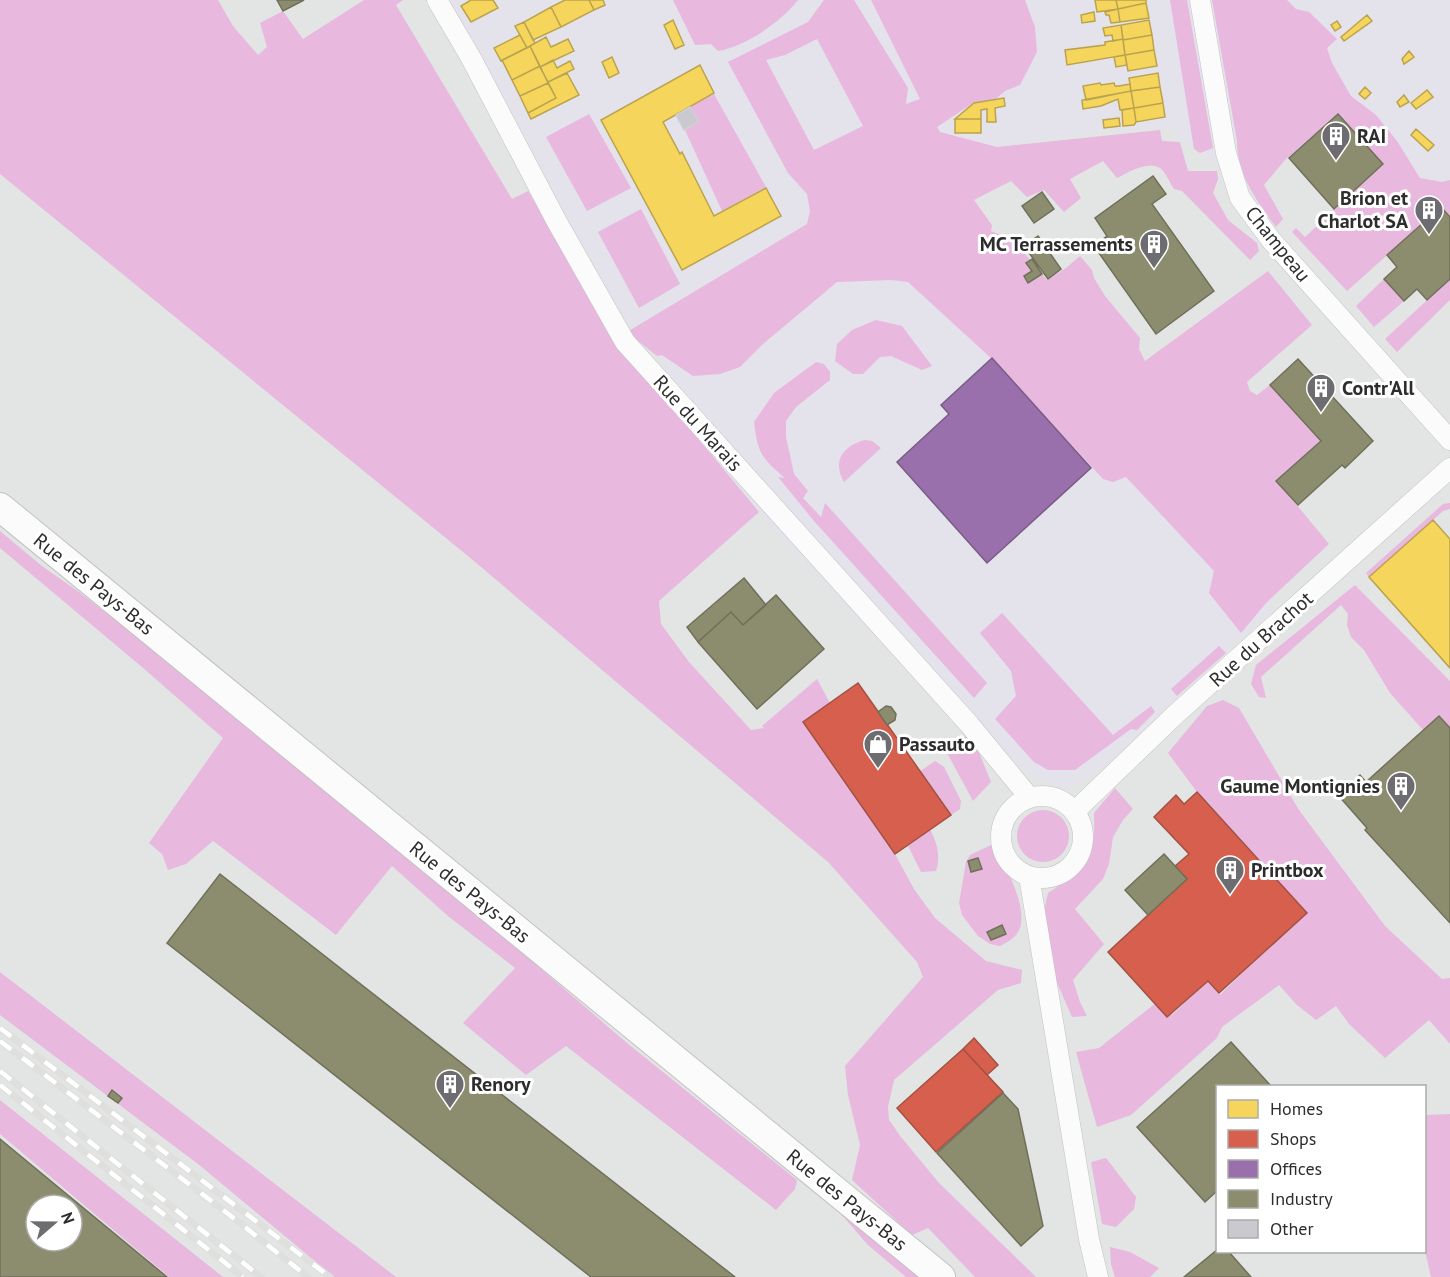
<svg xmlns="http://www.w3.org/2000/svg" width="1450" height="1277" font-family="'PT Sans',sans-serif">
  <style>
    .industrial { fill: #e2e5e4; fill-rule: evenodd }
    .green { fill: #e8b8df; fill-rule: evenodd }
    .homes { fill: #f6d55c; stroke: #baa34e; stroke-width: 1.5 }
    .shops { fill: #d6604d; stroke: #a35143; stroke-width: 1.5 }
    .offices { fill: #9970ab; stroke: #795c85; stroke-width: 1.5 }
    .industry { fill: #8c8c6e; stroke: #70705a; stroke-width: 1.5; fill-rule: evenodd }
    .building { fill: #cbc9d0; stroke: #d0ced6; stroke-width: 1.5 }
    .lines { fill: none; stroke-linecap: round; stroke-linejoin: round }
    .street-casing { stroke: #c2c2c2; stroke-width: 21 }
    .secondary-casing { stroke: #c2c2c2; stroke-width: 30 }
    .street { stroke: #fbfbfc; stroke-width: 20 }
    .secondary { stroke: #fbfbfc; stroke-width: 28 }
    .rail-casing { stroke: #dfe0de; stroke-width: 7 }
    .rail { stroke: #fff; stroke-width: 4.5; stroke-dasharray: 14; stroke-linecap: butt }
    .labels { text-anchor: middle; stroke-width: 6; stroke-linejoin: round; paint-order: stroke }
    .poi-label { font-size: 20px; font-weight: bold; fill: #2d2d2d; stroke: #fff; text-anchor: start }
    .street-label { font-size: 20px; fill: #2d2d2d; stroke: #fff }
  </style>
  <rect width="100%" height="100%" fill="#e4e2eb"/>
  <path class="industrial" d="M0,0H434L627,332L657,356L757,509L959,728L1046,782L1071,788L1104,767L1271,609L898,183L955,151L1124,129H1172L1179,138L1217,164L1244,133L1315,96L1354,114L1420,178L1442,182L1450,180V1277H0ZM1218,1086H1424V1252H1218ZM36,1205H72V1241H36Z"/>
  <path class="green" d="M0,0H218L233,26L258,55L267,47L260,23L283,11L303,39L364,0H403L396,5L512,199L528,191L615,338L759,512L659,601L661,624L689,662L751,730L764,728L762,726L817,679L830,703L803,722L895,854L914,889L935,918L986,961L1022,970L1021,983L998,990L894,1080L888,1107L889,1120L901,1137L939,1183L1036,1277H975L928,1228L912,1235L852,1180L860,1145L848,1095L845,1066L923,977L917,962L828,862L474,561L0,174Z
    M673,0H798C781,22 746,46 718,51L711,44L695,45Z
    M824,0H854L908,88L906,104L920,99L871,0H1025L1035,27L1037,52L1020,85L1005,91L990,104L973,103L937,127L940,132L997,147L1160,130L1162,141L1180,142L1188,171H1217L1218,179L1213,193L1228,220L1257,243L1259,251L1250,260L1182,191L1174,189C1170,183 1166,173 1160,168C1148,160 1127,173 1117,178L1103,161L1070,179L1081,198L1064,212L1044,190L1027,197L1011,181L974,200L992,225L991,231L1024,244L1020,248L1047,280L1066,268L1080,256L1092,270L1094,278L1105,296L1140,338L1139,349L1145,361L1268,271L1312,325L1247,382L1250,391L1257,395L1270,385L1320,441L1277,481L1329,544L1266,603L1241,633L1209,593L1214,571L1126,477L1113,482L1103,479L992,359L908,282L891,280L837,282L763,344L740,367L720,374L693,376L662,355L657,356L627,332L807,224L810,211L807,194L788,173L728,62L808,22ZM817,39L863,126L814,150L766,60L785,55Z
    M1170,0H1187L1213,148L1200,153L1194,149Z
    M1212,0H1287L1296,9L1309,12L1337,39L1327,48L1332,63L1351,96L1376,115L1397,141L1420,178L1442,182L1450,180V217L1441,207L1347,291L1292,232L1296,228L1305,237L1380,167L1335,117L1285,160L1264,185L1283,219L1276,227C1257,202 1237,174 1237,141Z
    M714,94L766,187L722,211L685,130L698,122L690,107Z
    M589,114L631,188L587,211L546,137Z
    M641,209L680,284L639,308L598,232Z
    M1384,279L1404,301L1374,327L1356,306Z
    M1450,279V300L1397,352L1385,339Z
    M876,320L902,326L932,366L922,370L891,356L880,357L863,374H853L835,361L837,344L852,330Z
    M816,362L824,364L830,372V380L796,407L786,421V437L794,474L808,491L803,498L821,517L825,503L987,683L974,698L814,521L778,477L785,478C761,457 758,454 754,422L774,393Z
    M865,440L872,441L881,448L844,482C832,461 843,446 865,440Z
    M1450,503V509L1443,511L1369,577L1366,573L1443,504Z
    M0,531L42,566L79,592L232,711L411,857L627,1043L797,1180L795,1189L776,1210L566,1046L526,1075L463,1023L515,968L448,916L392,866L336,935L213,841L186,864L168,870L162,854L149,843L223,738L142,667L0,548Z
    M1355,585L1450,681V728L1439,716L1423,730L1390,693L1364,650L1351,637L1347,625L1348,614L1341,605L1261,677L1266,698L1259,697L1251,684L1256,665Z
    M1002,613L1113,735L1151,706L1155,712L1137,730L1131,729L1075,770H1048L1034,762L995,719L1016,696L1011,671L980,633Z
    M1219,646L1226,653L1177,696L1171,689Z
    M1223,700L1239,708L1299,810L1385,926L1442,979L1450,978V1044L1429,1020L1385,1058L1349,1024L1336,1006L1316,1020L1296,1004L1279,985L1222,1027L1217,1038L1131,1115L1097,1127L1076,1052L1099,1048L1157,1002L1172,1015L1210,979L1220,995L1258,957L1197,792L1168,753L1207,706Z
    M966,736L974,740L991,782L973,801L946,751Z
    M935,761L944,767L961,801L960,809L951,815L919,772Z
    M1115,788L1133,809L1123,820L1113,837L1109,864L1103,879L1075,909L1104,944L1073,980L1080,1002L1087,1016L1072,1017L1054,976L1044,910L1048,893C1086,868 1096,861 1094,813Z
    M1017 836a26 26 0 1 1 52 0a26 26 0 1 1-52 0Z
    M930,829C937,843 941,856 936,871L921,872L908,846Z
    M993,844C1004,863 1031,911 1018,932C1014,939 1006,943 1000,946L990,944L978,936L962,915L959,903L966,862L970,855Z
    M0,972L396,1277H334L198,1164L0,1015Z
    M0,1100L223,1277H169L0,1134Z
    M1450,1114V1277H1431L1424,1246L1425,1115Z
    M1106,1158L1136,1197L1134,1209L1116,1227L1102,1224L1091,1162Z
    M835,1207L921,1277H906L868,1245Z
    M1110,1247L1130,1252L1159,1268L1150,1277H1115L1111,1264Z"/>
  <path class="homes" d="M471,0H493L498,8L471,22L461,6Z
    M565,0H589L594,10L561,27L551,7Z
    M589,0H603L605,5L594,10Z
    M1095,0H1116L1118,9L1097,12Z
    M1116,0H1146V3L1118,9Z
    M1146,3L1149,18L1120,22L1118,9Z
    M551,7L561,27L533,40L524,22Z
    M1118,9L1120,22L1111,23L1109,15H1106L1105,12Z
    M1094,12L1095,21L1082,23L1081,15Z
    M1367,15L1372,21L1344,41L1341,37Z
    M673,20L684,45L675,49L664,25Z
    M1149,20L1152,35L1123,40L1121,25Z
    M1337,21L1341,27L1335,31L1331,25Z
    M524,22L535,43L527,48L515,26Z
    M1121,25L1123,39L1113,41L1112,35L1105,36L1103,28Z
    M520,35L527,48L501,61L494,48Z
    M1152,35L1154,50L1125,55L1123,40Z
    M546,37L551,47L568,39L574,51L540,67L530,46Z
    M1123,39L1125,55L1067,65L1065,50L1105,45V42Z
    M530,46L540,66L512,80L502,60Z
    M1154,50L1157,66L1128,71L1125,55Z
    M1409,51L1414,57L1404,64L1402,59Z
    M1125,55L1127,65L1116,67L1114,57Z
    M612,57L619,73L609,78L602,62Z
    M553,60L557,68L570,61L574,69L548,82L540,67Z
    M700,65L714,93L663,122L680,154L682,152L714,216L766,188L781,216L682,270L601,120Z
    M540,66L548,83L520,96L512,80Z
    M567,73L579,95L531,119L528,113L556,98L548,82Z
    M1158,73L1160,87L1131,91L1129,78Z
    M548,83L556,98L528,113L520,96Z
    M1100,83L1101,85L1114,83L1115,86H1119L1130,84L1131,91L1086,100L1083,86Z
    M1160,87L1163,103L1134,108L1131,91Z
    M1365,87L1371,93L1365,99L1359,94Z
    M1427,90L1433,97L1416,109L1411,103Z
    M1131,91L1134,108L1120,110L1118,99L1101,106L1083,109L1082,100Z
    M1404,95L1409,102L1400,107L1397,102Z
    M1004,98L1005,106L995,108L996,122H987V109L981,110V119H955L974,103Z
    M1163,103L1165,117L1136,122L1134,108Z
    M1134,108L1136,122L1134,125L1123,126L1122,110Z
    M1119,118L1120,126L1104,128L1103,120Z
    M955,119H981V133H955Z
    M1416,129L1434,145L1428,151L1411,135Z
    M1433,520L1450,539V668L1369,577Z"/>
  <path class="shops" d="M858,683L951,815L895,854L803,722Z
    M1197,792L1307,913L1219,993L1208,981L1167,1017L1108,952L1187,879L1175,866L1189,854L1154,817L1176,795L1184,804Z
    M974,1038L998,1065L987,1075L963,1049Z
    M963,1049L1003,1092L936,1152L897,1108Z"/>
  <path class="offices" d="M992,358L1091,468L987,563L897,462L949,414L941,405Z"/>
  <path class="industry" d="M277,0H304L283,11Z
    M1338,114L1383,164L1334,209L1289,158Z
    M1153,176L1166,194L1152,204L1214,291L1156,334L1094,246L1107,236L1095,218Z
    M1042,192L1054,209L1034,223L1022,206Z
    M1441,207L1450,217V279L1427,300L1417,289L1404,301L1384,279L1397,267L1387,255Z
    M1038,236L1061,269L1048,279L1024,246Z
    M1032,259L1042,274L1028,283L1024,276L1032,271L1026,263Z
    M1298,359L1373,441L1345,468L1342,465L1298,505L1276,481L1321,441L1270,385Z
    M744,578L766,605L743,625L731,612L698,642L687,627Z
    M776,595L824,649L757,709L698,642L731,612L743,625Z
    M886,706L891,707L896,714L895,720L887,725L878,712Z
    M1439,716L1450,728V923L1365,830L1367,828L1338,795L1360,775L1366,782Z
    M1164,854L1187,879L1148,915L1125,890Z
    M978,858L982,869L971,872L968,861Z
    M220,874L735,1277H591L167,943Z
    M1002,925L1006,934L991,940L987,932Z
    M1231,1042L1271,1086H1218V1190L1205,1202L1137,1127Z
    M112,1090L122,1098L118,1103L108,1096Z
    M1003,1093L1018,1109L1043,1226L1021,1246L937,1153Z
    M0,1139L167,1277H0ZM36,1205H72V1241H36Z
    M1218,1249V1252H1229L1251,1277H1184Z"/>
  <path class="building" d="M690,107L699,122L684,130L676,115Z"/>
  <g class="lines">
    <g class="street-casing">
      <path id="street" d="M437,0L471,58L557,222L625,342L969,724L1029,797
        M1200,0L1226,153L1240,198L1271,240L1450,440
        M1001 837a41 41 0 1 1 82 0a41 41 0 1 1-82 0Z
        M1074,812L1176,714L1450,468
        M1029,876L1089,1239L1098,1277"/>
    </g>
    <g class="secondary-casing">
      <path id="secondary" d="M0,507L941,1277"/>
    </g>
    <use href="#street" class="street"/>
    <use href="#secondary" class="secondary"/>
    <g class="rail-casing">
      <path id="rail" d="M0,1028L330,1277
        M0,1041L222,1209L308,1277
        M0,1071L261,1277
        M0,1085L243,1277"/>
    </g>
    <use href="#rail" class="rail"/>
  </g>
  <defs>
    <g id="building-pin" transform="scale(1.5)"><path d="M0 17L-7.5 6A9.5 9.5 0 1 1 7.5 6Z" fill="#6d6c70" stroke="#fff"/><path d="M-4-6H4V6H1V3H-1V6H-4ZM-2.5-4.3h1.7v1.8h-1.7ZM.8-4.3h1.7v1.8H.8ZM-2.5-1h1.7V.8h-1.7ZM.8-1h1.7V.8H.8Z" fill="#fff"/></g>
    <g id="shop-pin" transform="scale(1.5)"><path d="M0 17L-7.5 6A9.5 9.5 0 1 1 7.5 6Z" fill="#6d6c70" stroke="#fff"/><path d="M-5-2.5h2.3a2.7 3.5 0 0 1 5.4 0H5L5.5 6h-11ZM-1.5-2.5h3a1.5 2.3 0 0 0-3 0Z" fill="#fff"/></g>
  </defs>
  <g fill-rule="evenodd">
    <use href="#building-pin" x="1336" y="136"/>
    <use href="#building-pin" x="1429" y="210"/>
    <use href="#building-pin" x="1154" y="244"/>
    <use href="#building-pin" x="1321" y="388"/>
    <use href="#shop-pin" x="878" y="744"/>
    <use href="#building-pin" x="1401" y="786"/>
    <use href="#building-pin" x="1230" y="870"/>
    <use href="#building-pin" x="450" y="1084"/>
  </g>
  <g class="labels">
    <g class="poi-label">
      <text x="1357" y="143">RAI</text>
      <text x="1408" y="205" text-anchor="end">Brion et<tspan x="1408" dy="23">Charlot SA</tspan></text>
      <text x="1133" y="251" text-anchor="end">MC Terrassements</text>
      <text x="1342" y="395">Contr'All</text>
      <text x="899" y="751">Passauto</text>
      <text x="1380" y="793" text-anchor="end">Gaume Montignies</text>
      <text x="1251" y="877">Printbox</text>
      <text x="471" y="1091">Renory</text>
    </g>
    <g class="street-label">
      <text transform="translate(1278 244) rotate(51)" y="7">Champeau</text>
      <text transform="translate(698 423) rotate(48)" y="7">Rue du Marais</text>
      <text transform="translate(94 584) rotate(39)" y="7">Rue des Pays-Bas</text>
      <text transform="translate(1261 639) rotate(-42)" y="7">Rue du Brachot</text>
      <text transform="translate(470 892) rotate(39)" y="7">Rue des Pays-Bas</text>
      <text transform="translate(847 1200) rotate(39)" y="7">Rue des Pays-Bas</text>
    </g>
  </g>
  <rect x="1216" y="1085" width="210" height="168" fill="#ffffff" stroke="#ababab" stroke-width="1.5"/>
  <rect x="1228" y="1100" width="30" height="18" fill="#f6d55c" stroke="#ababab" stroke-width="1.5"/>
  <text x="1270" y="1115" font-size="18" fill="#2d2d2d">Homes</text>
  <rect x="1228" y="1130" width="30" height="18" fill="#d6604d" stroke="#ababab" stroke-width="1.5"/>
  <text x="1270" y="1145" font-size="18" fill="#2d2d2d">Shops</text>
  <rect x="1228" y="1160" width="30" height="18" fill="#9970ab" stroke="#ababab" stroke-width="1.5"/>
  <text x="1270" y="1175" font-size="18" fill="#2d2d2d">Offices</text>
  <rect x="1228" y="1190" width="30" height="18" fill="#8c8c6e" stroke="#ababab" stroke-width="1.5"/>
  <text x="1270" y="1205" font-size="18" fill="#2d2d2d">Industry</text>
  <rect x="1228" y="1220" width="30" height="18" fill="#cbc9d0" stroke="#ababab" stroke-width="1.5"/>
  <text x="1270" y="1235" font-size="18" fill="#2d2d2d">Other</text>
  <g transform="translate(54 1223) rotate(70)"><circle r="28" fill="#ffffff" stroke="#ababab" stroke-width="1.5"/>
  <path d="M0-4.5L10 22L0 15L-10 22Z" fill="#6d6c70"/>
  <text y="-9" font-size="16" font-weight="bold" text-anchor="middle" fill="#2d2d2d">N</text>
  </g>
</svg>
